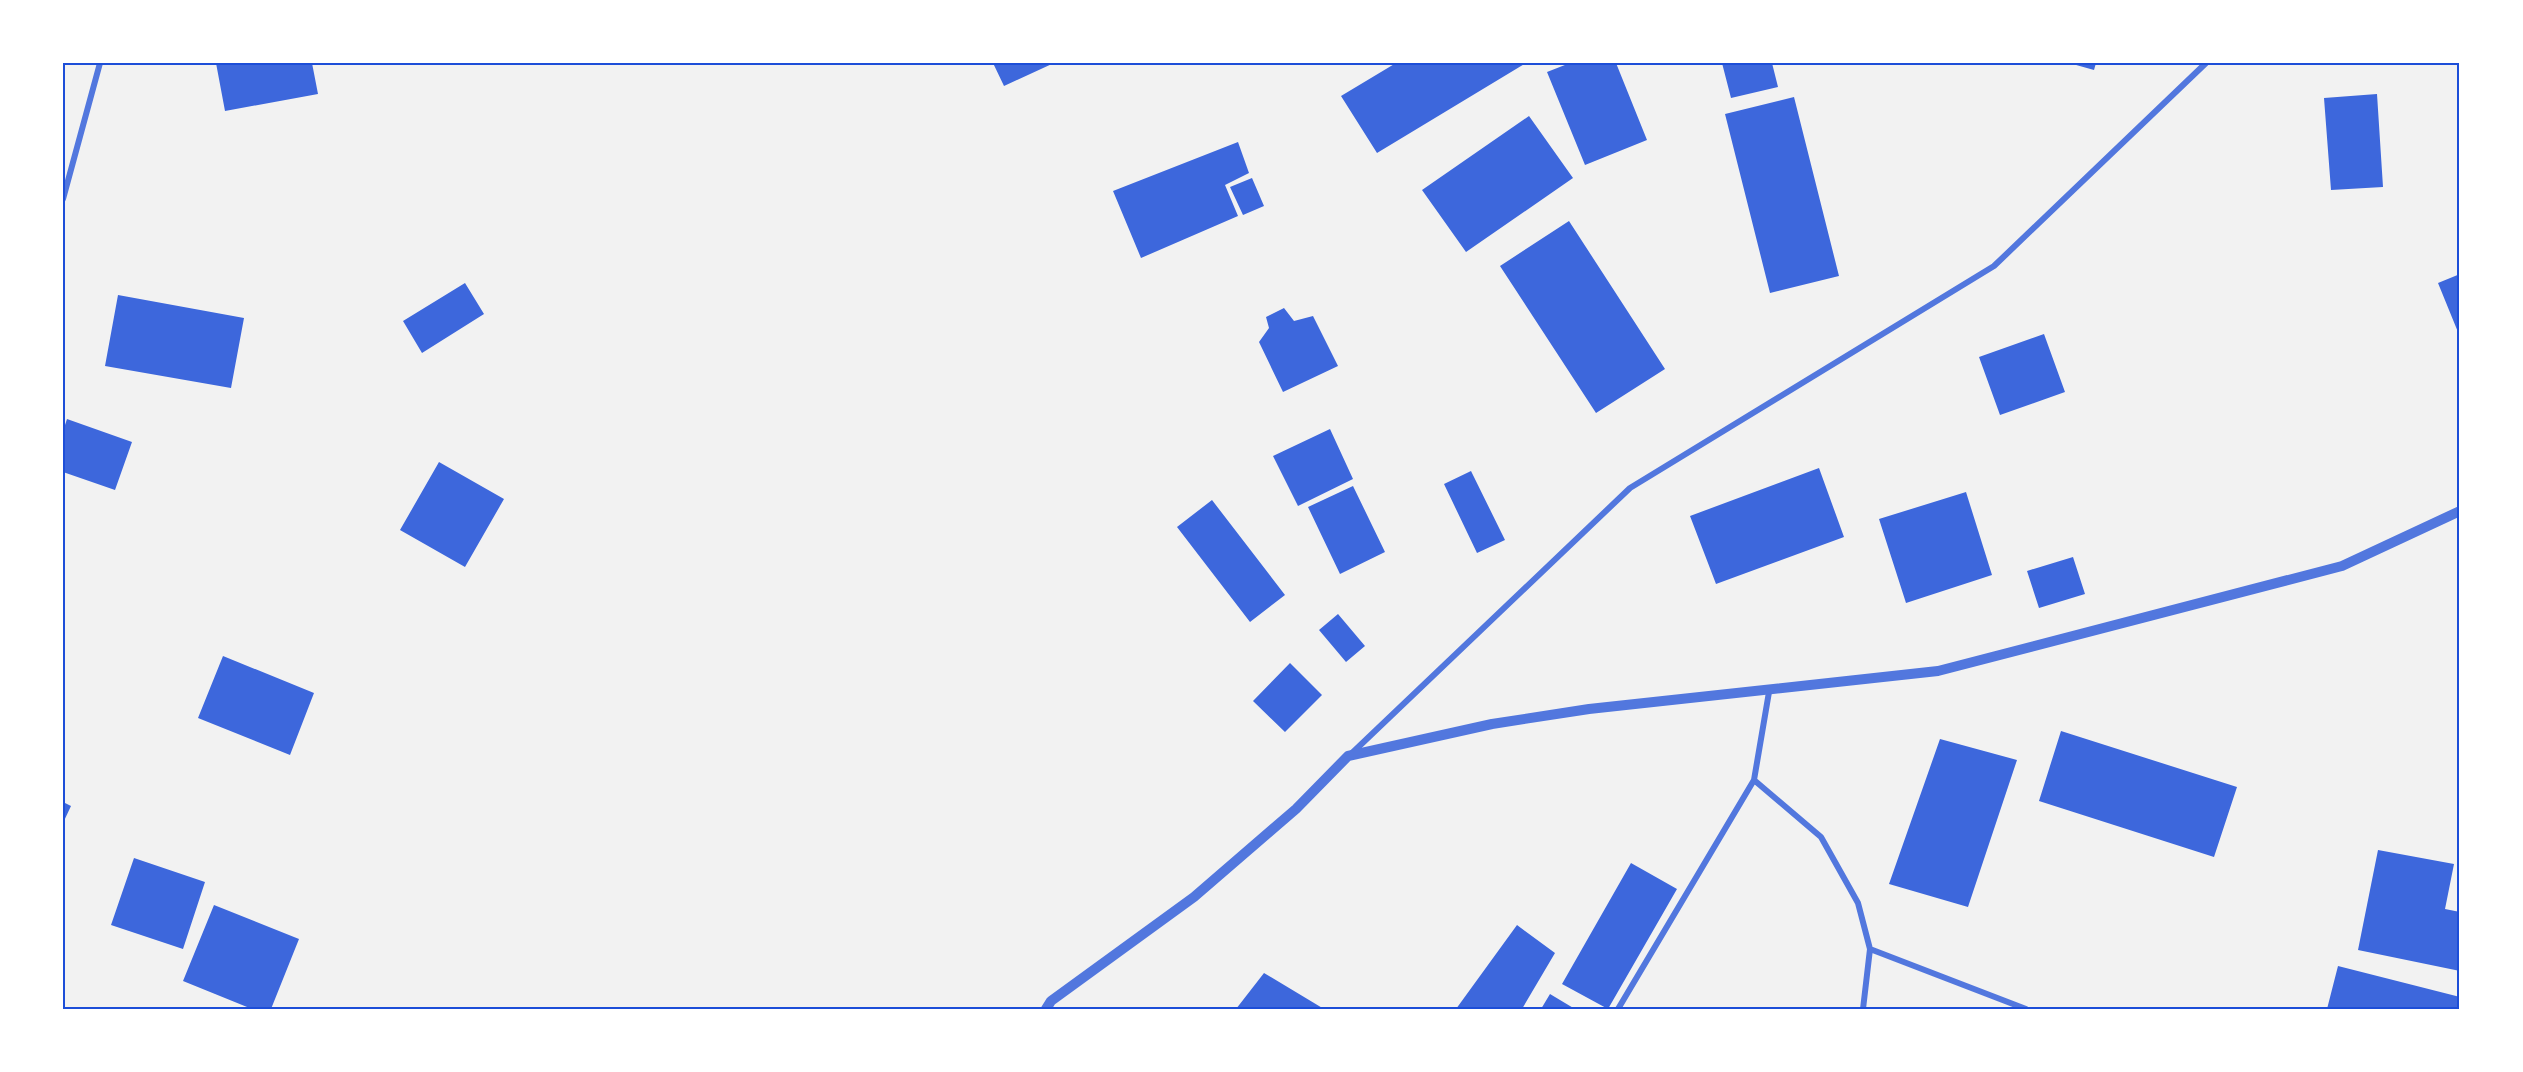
<svg xmlns="http://www.w3.org/2000/svg" width="2523" height="1072" font-family="Merriweather,serif">
  <style>
    .building { fill: #3d67dc }
    .lines { fill: none; stroke-linecap: round; stroke-linejoin: round }
    .minor { stroke: #5277de; stroke-width: 6 }
    .tertiary { stroke: #5277de; stroke-width: 10 }
    .neatline { fill: none; stroke: #1d4ed8; stroke-width: 2 }
  </style>
  <rect width="100%" height="100%" fill="#f2f2f2"/>
  <path class="building" d="M216,63H312L318,94L225,111Z
    M993,63H1054L1004,86Z
    M1396,63H1526L1377,153L1341,96Z
    M1570,63H1616L1647,140L1585,165L1547,72Z
    M1722,63H1772L1778,87L1731,98Z
    M2069,63H2096L2094,70Z
    M2377,94L2383,187L2331,190L2324,98Z
    M1794,97L1839,276L1770,293L1725,114Z
    M1529,116L1573,178L1466,252L1422,190Z
    M1238,142L1249,173L1225,185L1238,216L1141,258L1113,191Z
    M1252,178L1264,206L1243,215L1230,187Z
    M1569,221L1665,369L1596,413L1500,266Z
    M2460,274V337L2438,283Z
    M465,283L484,314L422,353L403,321Z
    M118,295L244,318L231,388L105,366Z
    M1284,308L1294,321L1313,316L1338,366L1283,392L1259,342L1269,328L1266,317Z
    M2044,334L2065,392L2000,415L1979,357Z
    M67,419L132,442L115,490L63,472V431Z
    M1330,429L1353,479L1298,506L1273,456Z
    M439,462L504,499L465,567L400,530Z
    M1819,468L1844,537L1716,584L1690,516Z
    M1471,471L1505,540L1477,553L1444,484Z
    M1353,486L1385,552L1340,574L1308,507Z
    M1966,492L1992,575L1906,603L1879,519Z
    M1212,500L1285,595L1250,622L1177,527Z
    M2073,557L2085,594L2039,608L2027,571Z
    M1338,614L1365,646L1346,662L1319,630Z
    M223,656L314,693L290,755L198,718Z
    M1290,663L1322,695L1285,732L1253,701Z
    M2061,731L2237,787L2214,857L2039,801Z
    M1940,739L2017,760L1968,907L1889,884Z
    M63,802L71,806L63,823Z
    M2378,850L2454,864L2445,909L2460,912V971L2358,950Z
    M134,858L205,882L183,949L111,925Z
    M1631,863L1677,889L1608,1009L1562,984Z
    M214,905L299,939L271,1009H252L183,981Z
    M1517,925L1555,953L1522,1009H1456Z
    M2338,966L2460,997V1009H2327Z
    M1264,973L1324,1009H1236Z
    M1550,994L1575,1009H1541Z"/>
  <g class="lines">
    <path class="minor" d="M63,199L100,63
      M1351,754L1630,488L1994,266L2206,63
      M1754,780L1821,837L1858,903L1870,949L2026,1009
      M1618,1009L1754,780L1769,692
      M1863,1009L1870,949"/>
    <path class="tertiary" d="M1046,1009L1051,1001L1194,897L1296,809L1348,756L1492,724L1589,709L1938,671L2342,566L2460,511"/>
  </g>
  <rect width="2523" height="1072" fill="none" stroke="#ffffff" stroke-width="129"/>
  <rect x="64" y="64" width="2394" height="944" class="neatline"/>
</svg>
